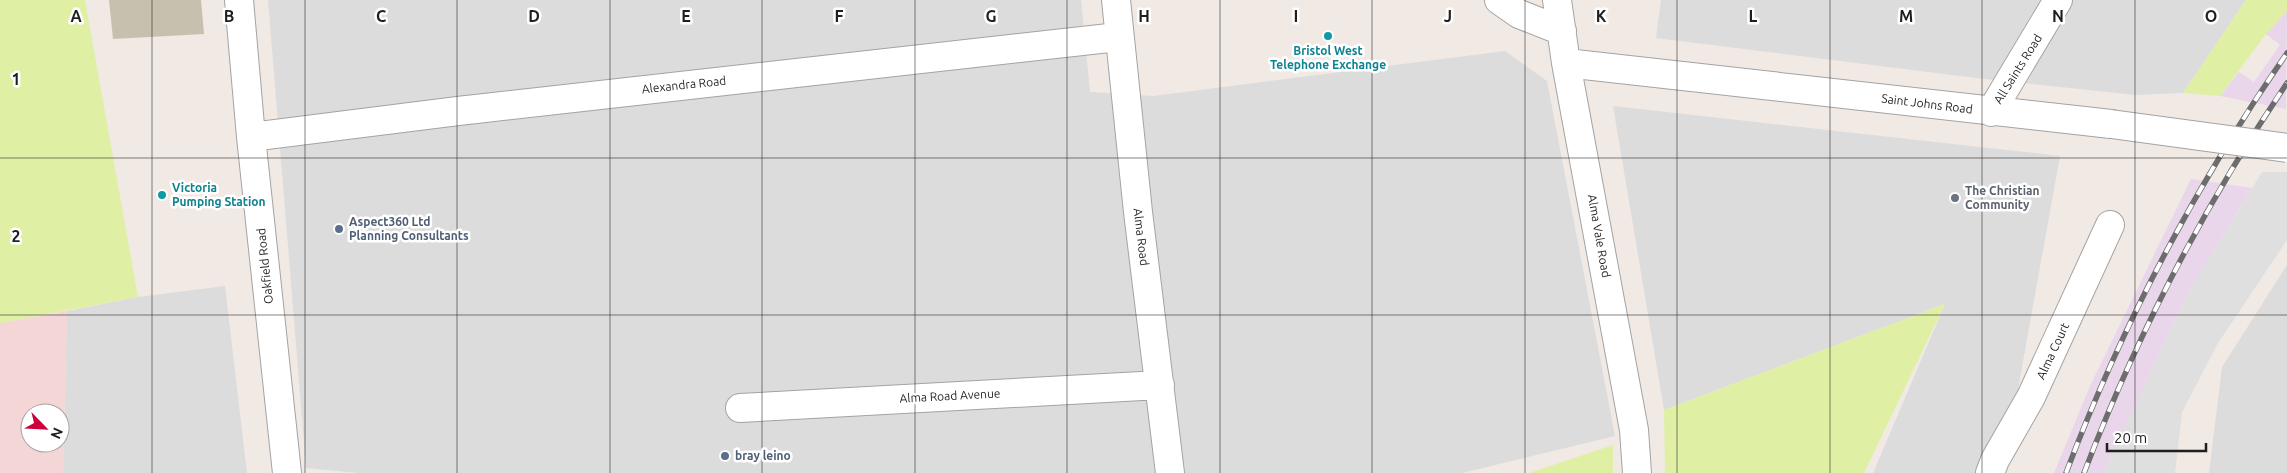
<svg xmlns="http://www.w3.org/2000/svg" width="2287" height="473" font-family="Ubuntu,sans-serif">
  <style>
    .residential { fill: #dddcdc }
    .industrial { fill: #e9d6eb }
    .military { fill: #f4d6d7; fill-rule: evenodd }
    .construction { fill: #c7c0af }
    .grass { fill: #dff0a5 }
    .parking { fill: #dfdfdf }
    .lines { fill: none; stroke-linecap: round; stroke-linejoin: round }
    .minor-casing { stroke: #a3a3a3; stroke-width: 30 }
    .minor { stroke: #fff; stroke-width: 28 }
    .rail-casing { stroke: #6d6d6d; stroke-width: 5.5 }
    .rail { stroke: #fff; stroke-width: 4; stroke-dasharray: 11; stroke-linecap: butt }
    .minor-bridge-casing { stroke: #a3a3a3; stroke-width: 30; stroke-linecap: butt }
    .minor-bridge { stroke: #fff; stroke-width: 28 }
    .grid { fill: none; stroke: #1f1f1f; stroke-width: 1; stroke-opacity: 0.55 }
    .culture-dot { fill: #0f9aa8; stroke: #fff; stroke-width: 2 }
    .worship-dot { fill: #6b7280; stroke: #fff; stroke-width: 2 }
    .service-dot { fill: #5c6f8a; stroke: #fff; stroke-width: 2 }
    .labels { text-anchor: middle; stroke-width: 5; stroke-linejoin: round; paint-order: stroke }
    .culture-label { font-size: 12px; font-weight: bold; fill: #0d838f; stroke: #fff }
    .street-label { font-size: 12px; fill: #1f1f1f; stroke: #fff }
    .worship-label { font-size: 12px; font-weight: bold; fill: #5b616d; stroke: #fff; text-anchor: start }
    .service-label { font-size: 12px; font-weight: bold; fill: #4e5e75; stroke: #fff; text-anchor: start }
    .grid-label { font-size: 16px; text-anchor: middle; font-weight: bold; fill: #1f1f1f; stroke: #fff; stroke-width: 5; stroke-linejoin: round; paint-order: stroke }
  </style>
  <rect width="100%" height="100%" fill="#f1e9e4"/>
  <path class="residential" d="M268,0H1081L1090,92L1153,96L1505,51L1547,81L1615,436L1462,473H359L306,468Z
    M1661,0H2246L2183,93L2135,95L1976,78L1656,38Z
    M1613,106L2060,156L2013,417L1982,473H1873L1945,304L1664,410Z
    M2287,265V473H2209L2222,367Z
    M225,286L247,473H63L67,311L138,297Z"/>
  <path class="industrial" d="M2287,11L2286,109L2220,96L2239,72L2254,82L2280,45L2266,34Z
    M2191,179L2252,188L2184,301L2104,473H2054L2090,386Z"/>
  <path class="military" d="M67,311L63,473H0V323ZM30,413H60V443H30Z"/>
  <path class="construction" d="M109,0H201L204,34L113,39Z"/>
  <path class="grass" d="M0,0H85L138,297L0,323Z
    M2246,0H2287V11L2266,34L2220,96L2183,93Z
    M1945,304L1864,473H1665L1664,410Z
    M1613,445V473H1529Z"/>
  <path class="parking" d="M2262,172H2287V240L2218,343L2182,412L2175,473H2104L2184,301Z"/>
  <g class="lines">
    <g class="minor-casing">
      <path id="minor" d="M239,0L251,137L287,473
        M1116,0L1138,212L1170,473
        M1499,0L1519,14L1562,31
        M1557,0L1566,63L1634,430L1637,473
        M1566,63L2111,124
        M1991,112L2058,0
        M251,137L458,111L1118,37
        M740,408L1160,385
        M1990,473L1995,460L2031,397L2110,225"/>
    </g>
    <use href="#minor" class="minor"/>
    <g class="rail-casing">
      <path id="rail" d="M2066,473C2122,325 2197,183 2287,53
        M2084,473C2136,337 2205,204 2287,83"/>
    </g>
    <use href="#rail" class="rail"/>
    <g class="minor-bridge-casing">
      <path id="minor-bridge" d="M2111,124L2287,148"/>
    </g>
    <use href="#minor-bridge" class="minor-bridge"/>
  </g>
  <path class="grid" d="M152,0V473M305,0V473M457,0V473M610,0V473M762,0V473M915,0V473M1067,0V473M1220,0V473M1372,0V473M1525,0V473M1677,0V473M1830,0V473M1982,0V473M2135,0V473M0,158H2287M0,315H2287"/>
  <g class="culture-dot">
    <circle cx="1328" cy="36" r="5"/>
    <circle cx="162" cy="195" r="5"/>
  </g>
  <circle class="worship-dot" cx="1955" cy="198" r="5"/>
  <g class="service-dot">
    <circle cx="339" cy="229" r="5"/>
    <circle cx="725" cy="456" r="5"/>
  </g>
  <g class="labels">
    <g class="culture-label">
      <text x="1328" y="55">Bristol West<tspan x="1328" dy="14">Telephone Exchange</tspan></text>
      <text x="172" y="192" text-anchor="start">Victoria<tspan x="172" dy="14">Pumping Station</tspan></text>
    </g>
    <g class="street-label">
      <text transform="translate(2018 69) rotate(-58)" y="4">All Saints Road</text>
      <text transform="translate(684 85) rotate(-6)" y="4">Alexandra Road</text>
      <text transform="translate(1927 104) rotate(7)" y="4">Saint Johns Road</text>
      <text transform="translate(1599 236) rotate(80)" y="4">Alma Vale Road</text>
      <text transform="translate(1141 237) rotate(83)" y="4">Alma Road</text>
      <text transform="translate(265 266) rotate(-96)" y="4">Oakfield Road</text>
      <text transform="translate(2053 351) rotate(-65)" y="4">Alma Court</text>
      <text transform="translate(950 396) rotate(-3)" y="4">Alma Road Avenue</text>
    </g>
    <g class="worship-label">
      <text x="1965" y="195">The Christian<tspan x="1965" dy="14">Community</tspan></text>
    </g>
    <g class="service-label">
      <text x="349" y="226">Aspect360 Ltd<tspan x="349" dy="14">Planning Consultants</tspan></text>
      <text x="735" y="460">bray leino</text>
    </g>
  </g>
  <g class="grid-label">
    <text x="76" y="22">A</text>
    <text x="229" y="22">B</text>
    <text x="381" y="22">C</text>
    <text x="534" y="22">D</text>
    <text x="686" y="22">E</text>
    <text x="839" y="22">F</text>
    <text x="991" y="22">G</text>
    <text x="1144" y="22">H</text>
    <text x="1296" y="22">I</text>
    <text x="1448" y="22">J</text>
    <text x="1601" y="22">K</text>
    <text x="1753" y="22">L</text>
    <text x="1906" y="22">M</text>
    <text x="2058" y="22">N</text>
    <text x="2211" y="22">O</text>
    <text x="16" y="85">1</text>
    <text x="16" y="242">2</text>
  </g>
  <g transform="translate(45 428) rotate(114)"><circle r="24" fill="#ffffff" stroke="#a5a5a5"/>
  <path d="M0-4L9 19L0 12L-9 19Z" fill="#ce003b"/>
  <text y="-8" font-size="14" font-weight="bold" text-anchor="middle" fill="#1f1f1f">N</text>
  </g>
  <path d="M2107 443v8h99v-8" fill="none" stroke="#1f1f1f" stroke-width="2.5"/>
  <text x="2114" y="443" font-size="15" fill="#1f1f1f" stroke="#ffffff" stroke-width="4" paint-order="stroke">20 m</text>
</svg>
